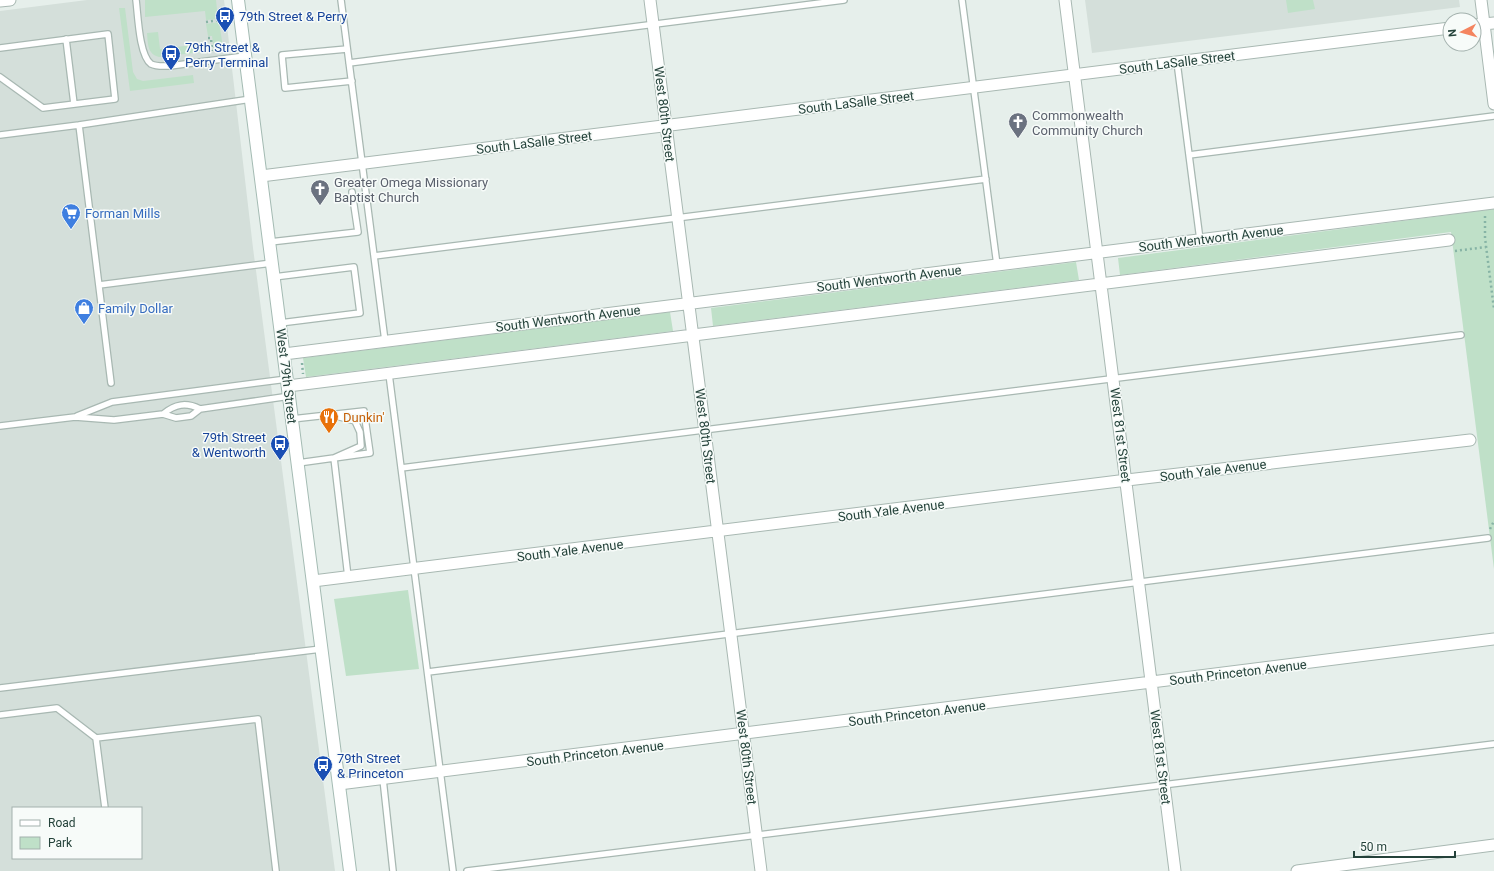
<svg xmlns="http://www.w3.org/2000/svg" width="1494" height="871" font-family="Roboto,sans-serif">
  <style>
    .built { fill: #d4dfda; fill-rule: evenodd }
    .green { fill: #bfe0c8 }
    .lines { fill: none; stroke-linecap: round; stroke-linejoin: round }
    .service-casing { stroke: #a8b8b2; stroke-width: 8 }
    .minor-casing { stroke: #a8b8b2; stroke-width: 13 }
    .secondary-casing { stroke: #a4bbb3; stroke-width: 14 }
    .path { stroke: #86b3a5; stroke-width: 2.5; stroke-dasharray: 2 3; stroke-linecap: butt }
    .service { stroke: #fff; stroke-width: 5.5 }
    .minor { stroke: #fff; stroke-width: 11 }
    .secondary { stroke: #fff; stroke-width: 12 }
    .labels { text-anchor: middle; stroke-width: 3; stroke-linejoin: round; paint-order: stroke }
    .transit-label { font-size: 13px; fill: #164399; stroke: #f7fbf9; text-anchor: start }
    .street-label { font-size: 13px; fill: #24423a; stroke: #f7fbf9 }
    .worship-label { font-size: 13px; fill: #5b616d; stroke: #f7fbf9; text-anchor: start }
    .shop-label { font-size: 13px; fill: #366cbe; stroke: #f7fbf9; text-anchor: start }
    .food-label { font-size: 13px; fill: #c56008; stroke: #f7fbf9; text-anchor: start }
  </style>
  <rect width="100%" height="100%" fill="#e6efeb"/>
  <path class="built" d="M87,0H224L253,248L335,871H0V11ZM13,808H141V858H13Z
    M1085,0H1459L1460,7L1092,53Z"/>
  <path class="green" d="M145,0H216L218,19L206,20L205,11L145,17Z
    M1286,0H1313L1315,9L1288,13Z
    M119,8H125L133,72L137,79L143,81L193,75L194,83L130,91Z
    M219,22L223,47L214,50L212,36H208L206,24Z
    M158,32L160,49L209,43L210,51L159,57C147,54 148,43 147,33Z
    M1494,209V569L1451,232L1120,275L1118,258Z
    M1076,262L1079,280L713,326L711,308Z
    M670,312L673,331L306,377L303,358Z
    M408,590L419,669L346,676L334,599Z"/>
  <g class="lines">
    <g class="service-casing">
      <path id="service" d="M136,0C138,15 139,55 151,64C157,67 164,66 170,66L245,56
        M341,0L385,341
        M962,0L997,265
        M66,39L74,104
        M0,48L108,34L115,99L43,108L0,77
        M347,49L282,55L285,88L352,81
        M1177,62L1200,240
        M349,63L844,0
        M0,135L79,125
        M1189,155L1494,116
        M270,242L358,232L352,192
        M374,256L986,179
        M274,277L354,267L360,313L280,323
        M99,285L272,263
        M389,374L453,871
        M111,383L79,125L251,99
        M163,414C175,404 186,402 200,409
        M332,415L355,421L360,432L361,446L334,458L348,577
        M77,416L112,402L287,379
        M292,419L364,411L370,453L298,463
        M0,426L75,417L114,420L163,414L176,418L191,416L200,409L290,396
        M401,468L1461,335
        M428,672L1488,538
        M0,688L321,649
        M0,715L57,708L96,738L258,719L276,871
        M96,738L105,808
        M383,779L393,871
        M467,871L1494,744"/>
    </g>
    <g class="minor-casing">
      <path id="minor" d="M650,0L761,871
        M1065,0L1175,871
        M1481,0L1494,104
        M0,1L10,0
        M1474,25L1494,23
        M261,176L1450,28
        M284,354L1494,203
        M288,386L1449,240
        M313,581L1127,480L1470,440
        M339,784L1494,639
        M1297,871L1494,845"/>
    </g>
    <g class="secondary-casing">
      <path id="secondary" d="M238,0L350,871"/>
    </g>
    <path class="path" d="M206,22L221,20
      M208,38H211L212,51
      M1485,216V238L1494,309
      M1455,251L1486,247
      M302,363L303,374
      M1490,529L1494,521"/>
    <use href="#service" class="service"/>
    <use href="#minor" class="minor"/>
    <use href="#secondary" class="secondary"/>
  </g>
  <defs>
    <g id="bus-pin" transform="scale(1)"><path d="M0 17L-7.5 6A9.5 9.5 0 1 1 7.5 6Z" fill="#1a4fb4" stroke="#f7fbf9"/><path d="M-5-6H5V4H4V6H2V4H-2V6H-4V4H-5ZM-3.5-4V0h7V-4ZM-3.5 1.2v1.5H-2V1.2ZM2 1.2v1.5H3.5V1.2Z" fill="#fff"/></g>
    <g id="church-pin" transform="scale(1)"><path d="M0 17L-7.5 6A9.5 9.5 0 1 1 7.5 6Z" fill="#6b7280" stroke="#f7fbf9"/><path d="M-1.2-6h2.4v3.5h3.3v2.4h-3.3V6h-2.4V-.1h-3.3v-2.4h3.3Z" fill="#fff"/></g>
    <g id="supermarket-pin" transform="scale(1)"><path d="M0 17L-7.5 6A9.5 9.5 0 1 1 7.5 6Z" fill="#3f7fe0" stroke="#f7fbf9"/><path d="M-6-5.5h2.5l.6 2H6L4.5 2H-2.5L-4.4-4H-6ZM-1.5 3.2a1.3 1.3 0 1 0 .1 0ZM3 3.2a1.3 1.3 0 1 0 .1 0Z" fill="#fff"/></g>
    <g id="shop-pin" transform="scale(1)"><path d="M0 17L-7.5 6A9.5 9.5 0 1 1 7.5 6Z" fill="#3f7fe0" stroke="#f7fbf9"/><path d="M-5-2.5h2.3a2.7 3.5 0 0 1 5.4 0H5L5.5 6h-11ZM-1.5-2.5h3a1.5 2.3 0 0 0-3 0Z" fill="#fff"/></g>
    <g id="restaurant-pin" transform="scale(1)"><path d="M0 17L-7.5 6A9.5 9.5 0 1 1 7.5 6Z" fill="#e8710a" stroke="#f7fbf9"/><path d="M-5-6h1v4h1v-4h1v4h1v-4h1v5L-1.5 .5V6h-2V.5L-5-1ZM5-6V6H3V1.5H1.5Q1.5-4 5-6Z" fill="#fff"/></g>
  </defs>
  <g fill-rule="evenodd">
    <use href="#bus-pin" x="225" y="16"/>
    <use href="#bus-pin" x="171" y="54"/>
    <use href="#church-pin" x="1018" y="122"/>
    <use href="#church-pin" x="320" y="189"/>
    <use href="#supermarket-pin" x="71" y="213"/>
    <use href="#shop-pin" x="84" y="308"/>
    <use href="#restaurant-pin" x="329" y="417"/>
    <use href="#bus-pin" x="280" y="444"/>
    <use href="#bus-pin" x="323" y="765"/>
  </g>
  <g class="labels">
    <g class="transit-label">
      <text x="239" y="21">79th Street &amp; Perry</text>
      <text x="185" y="52">79th Street &amp;<tspan x="185" dy="15">Perry Terminal</tspan></text>
      <text x="266" y="442" text-anchor="end">79th Street<tspan x="266" dy="15">&amp; Wentworth</tspan></text>
      <text x="337" y="763">79th Street<tspan x="337" dy="15">&amp; Princeton</tspan></text>
    </g>
    <g class="street-label">
      <text transform="translate(1177 62) rotate(-7)" y="5">South LaSalle Street</text>
      <text transform="translate(856 102) rotate(-7)" y="5">South LaSalle Street</text>
      <text transform="translate(665 114) rotate(83)" y="5">West 80th Street</text>
      <text transform="translate(534 142) rotate(-7)" y="5">South LaSalle Street</text>
      <text transform="translate(1211 238) rotate(-7)" y="5">South Wentworth Avenue</text>
      <text transform="translate(889 278) rotate(-7)" y="5">South Wentworth Avenue</text>
      <text transform="translate(568 318) rotate(-7)" y="5">South Wentworth Avenue</text>
      <text transform="translate(287 376) rotate(83)" y="5">West 79th Street</text>
      <text transform="translate(1121 435) rotate(83)" y="5">West 81st Street</text>
      <text transform="translate(706 436) rotate(83)" y="5">West 80th Street</text>
      <text transform="translate(1213 470) rotate(-7)" y="5">South Yale Avenue</text>
      <text transform="translate(891 510) rotate(-7)" y="5">South Yale Avenue</text>
      <text transform="translate(570 550) rotate(-7)" y="5">South Yale Avenue</text>
      <text transform="translate(1238 672) rotate(-7)" y="5">South Princeton Avenue</text>
      <text transform="translate(917 713) rotate(-7)" y="5">South Princeton Avenue</text>
      <text transform="translate(595 753) rotate(-7)" y="5">South Princeton Avenue</text>
      <text transform="translate(747 757) rotate(83)" y="5">West 80th Street</text>
      <text transform="translate(1161 757) rotate(83)" y="5">West 81st Street</text>
    </g>
    <g class="worship-label">
      <text x="1032" y="120">Commonwealth<tspan x="1032" dy="15">Community Church</tspan></text>
      <text x="334" y="187">Greater Omega Missionary<tspan x="334" dy="15">Baptist Church</tspan></text>
    </g>
    <g class="shop-label">
      <text x="85" y="218">Forman Mills</text>
      <text x="98" y="313">Family Dollar</text>
    </g>
    <g class="food-label">
      <text x="343" y="422">Dunkin'</text>
    </g>
  </g>
  <rect x="12" y="807" width="130" height="52" fill="#f7fbf9" stroke="#a3b1ad"/>
  <rect x="20" y="820" width="20" height="6" fill="#ffffff" stroke="#a3b1ad"/>
  <text x="48" y="827" font-size="12" fill="#24423a">Road</text>
  <rect x="20" y="837" width="20" height="12" fill="#bfe0c8" stroke="#a3b1ad"/>
  <text x="48" y="847" font-size="12" fill="#24423a">Park</text>
  <g transform="translate(1462 32) rotate(264)"><circle r="19" fill="#f7fbf9" stroke="#a3b1ad"/>
  <path d="M0-3L7 15L0 10L-7 15Z" fill="#f4845f"/>
  <text y="-6" font-size="11" font-weight="bold" text-anchor="middle" fill="#24423a">N</text>
  </g>
  <path d="M1354 851v6h101v-6" fill="none" stroke="#24423a" stroke-width="2"/>
  <text x="1360" y="851" font-size="12" fill="#24423a" stroke="#f7fbf9" stroke-width="3" paint-order="stroke">50 m</text>
</svg>
